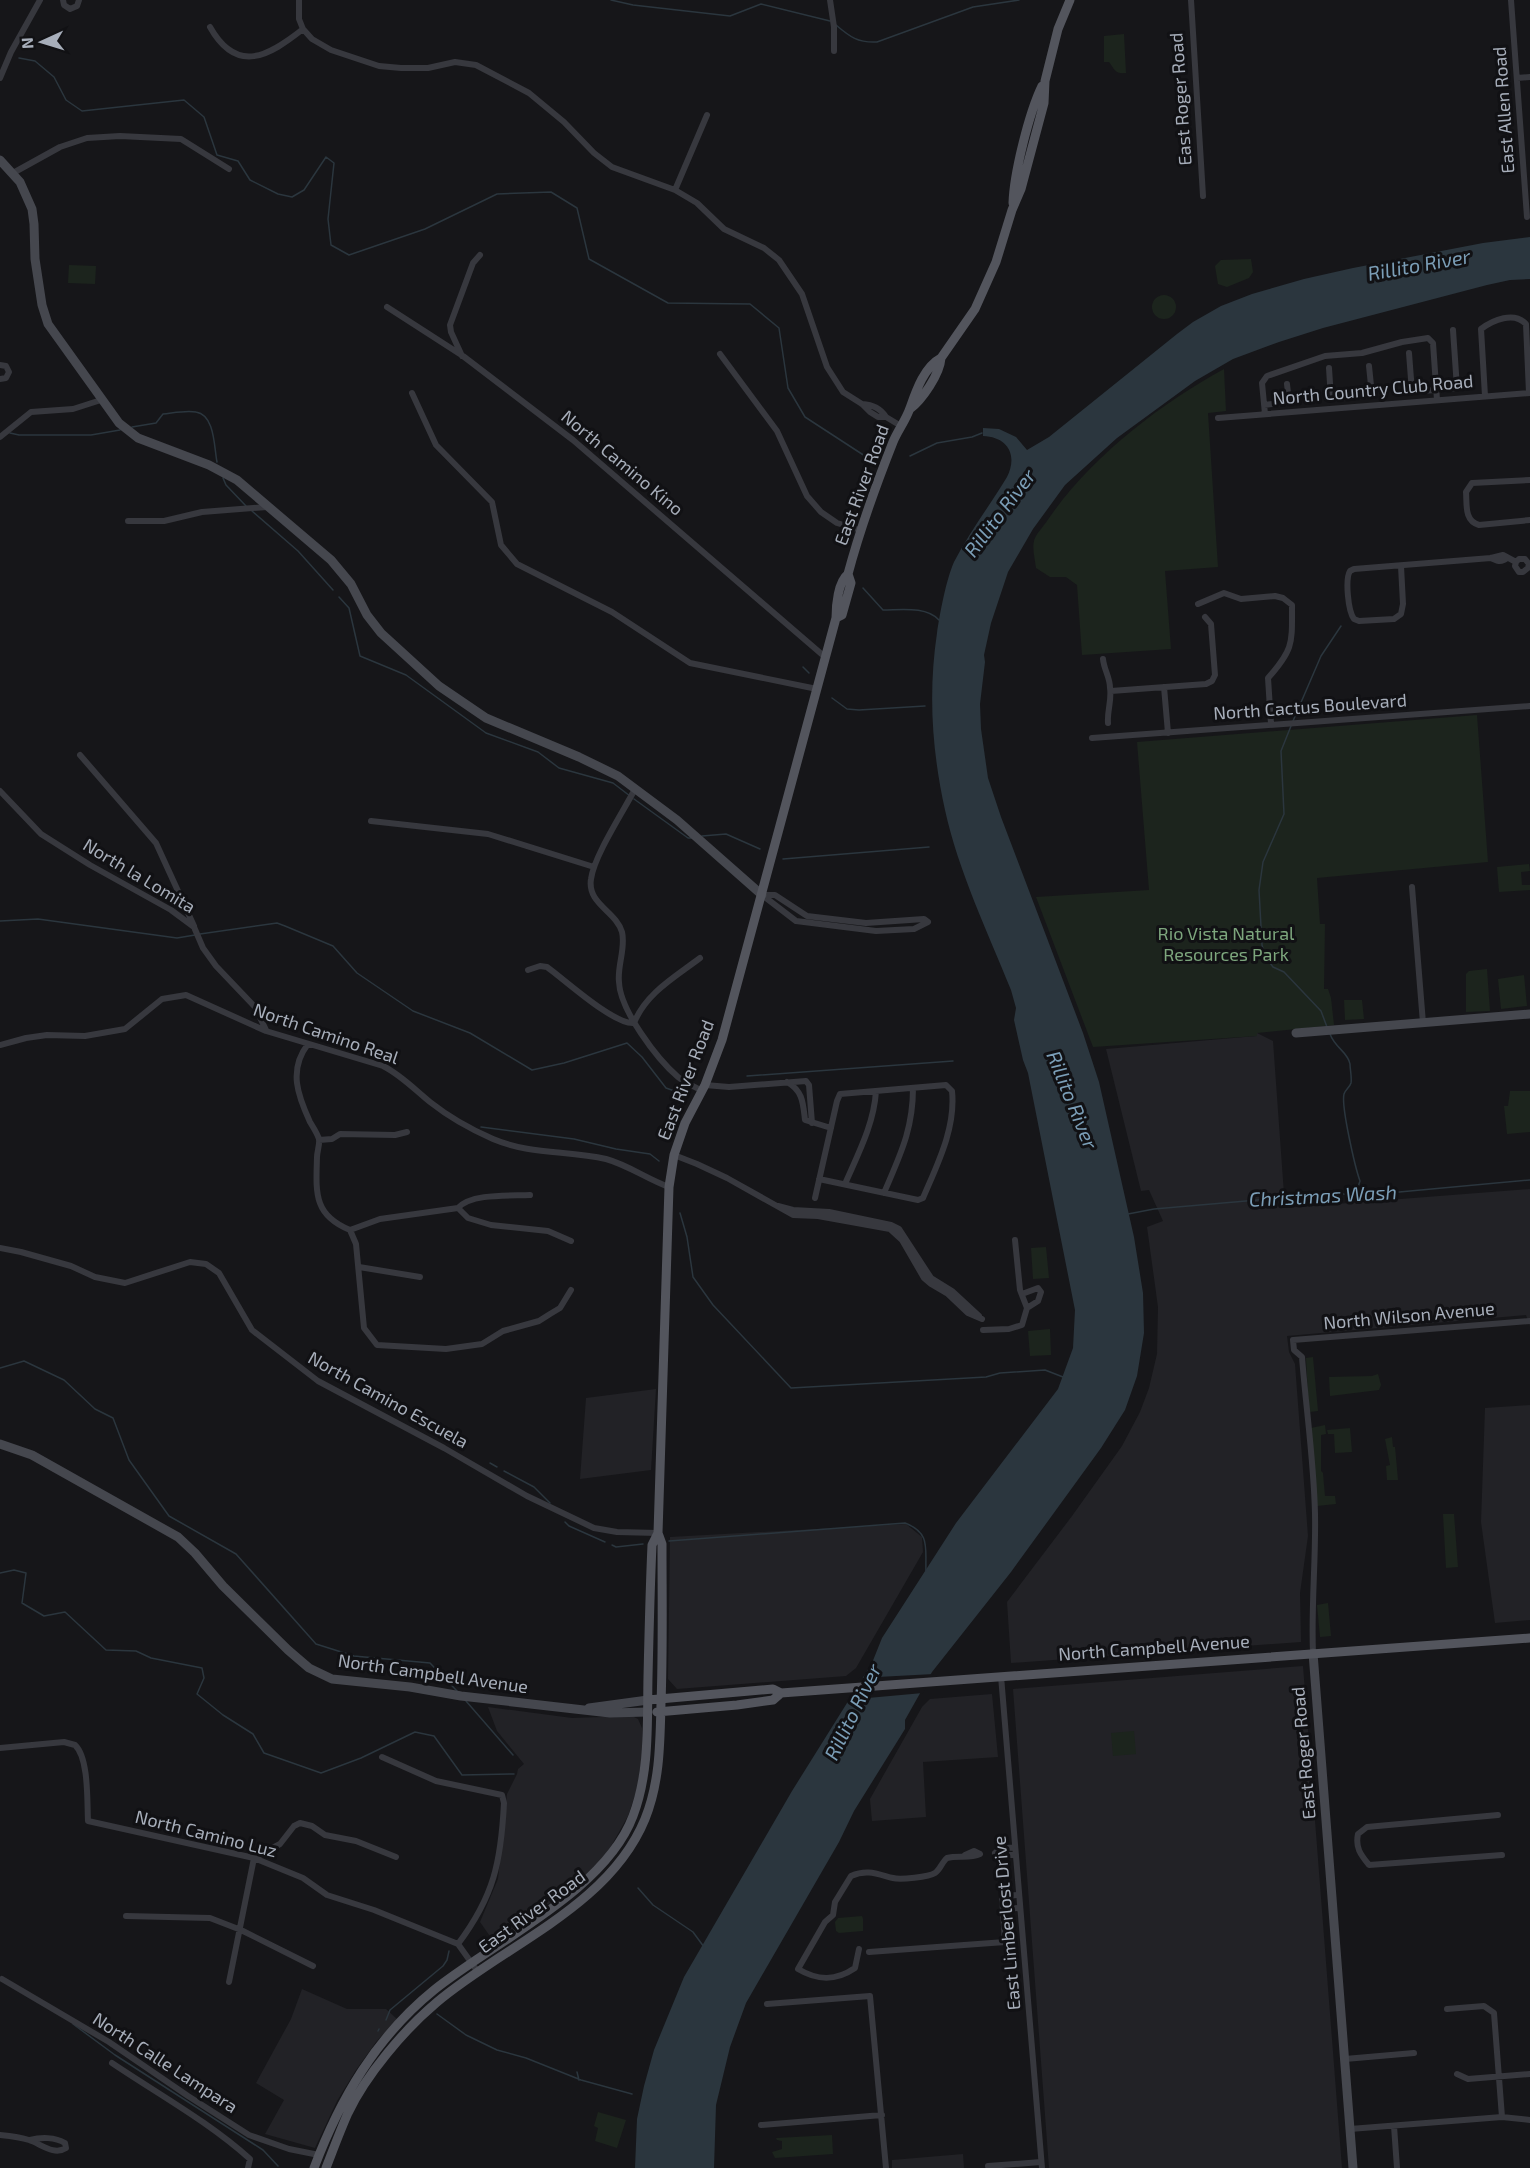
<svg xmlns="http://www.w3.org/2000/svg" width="1530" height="2168" font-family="'Exo 2',sans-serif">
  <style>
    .built { fill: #222226 }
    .green { fill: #1c241d }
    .water { fill: #2b363e }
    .pier { fill: #161619 }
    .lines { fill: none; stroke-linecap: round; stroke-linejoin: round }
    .stream { stroke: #2b363e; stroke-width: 1.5 }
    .street { stroke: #37383e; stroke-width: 6 }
    .secondary { stroke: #45474e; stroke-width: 9 }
    .primary { stroke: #53555d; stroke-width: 9 }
    .labels { text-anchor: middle; stroke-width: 6; stroke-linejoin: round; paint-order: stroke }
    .street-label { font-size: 18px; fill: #a7aeba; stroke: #111114 }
    .park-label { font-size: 18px; fill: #7da67d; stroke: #111114 }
    .water-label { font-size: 20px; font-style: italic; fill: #7b9eb7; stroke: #111114 }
  </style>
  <rect width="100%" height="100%" fill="#161619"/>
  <path class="built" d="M1257,1033L1273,1041L1285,1208L1530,1189V1326L1526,1315L1287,1336L1289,1352L1295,1364L1308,1536L1300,1593L1301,1642L1011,1663L1007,1602L1072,1516L1122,1446L1140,1412L1149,1388L1157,1354L1158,1307L1147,1227L1163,1221L1149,1190L1141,1191L1106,1049L1256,1036Z
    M656,1389L651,1470L580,1479L586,1398Z
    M1530,1405V1620L1495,1623L1481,1522L1485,1408Z
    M906,1524L922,1537L923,1552L856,1668L846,1676L677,1689L668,1679L670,1537Z
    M1303,1666L1342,2168H1049L1013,1689Z
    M992,1694L998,1757L923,1762L926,1817L872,1821L870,1799L922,1707L930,1699Z
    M488,1707L572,1718L632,1716L638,1719L642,1728V1756L637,1789L628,1816L610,1848L598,1863L568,1891L494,1942L480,1922L498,1879L507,1794L517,1774L518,1769L524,1764L497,1731Z
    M302,1989L347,2009H386L397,2019L376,2042L356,2070L337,2101L315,2148L265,2134L284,2100L256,2083L291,2019Z
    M963,2154L964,2168H892V2160Z"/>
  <path class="green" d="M1124,34L1126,73C1115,74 1115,70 1109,62H1104V36Z
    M1251,259L1253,272L1249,278L1227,287L1218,284L1215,266L1221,260Z
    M69,265L96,266L95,284L68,283Z
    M1152 307a12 12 0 1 1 24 0a12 12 0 1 1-24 0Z
    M1224,369L1226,411L1208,413L1218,567L1165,571L1171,649L1082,655L1077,585L1066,577H1050L1036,568C1035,560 1032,548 1034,541C1035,535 1043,527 1047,521C1089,459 1158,405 1224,369Z
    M1477,715L1488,862L1317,878L1320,924H1325L1324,989H1328L1331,998L1334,1025L1257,1033V1036L1093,1047L1036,897L1149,890L1137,742Z
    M1529,864L1530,871L1521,872L1522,885H1530V890L1499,892L1497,867Z
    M1487,969L1490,1011L1466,1012V974L1469,971Z
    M1524,975L1527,1006L1501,1009L1498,979Z
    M1362,1000L1364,1019L1345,1020L1344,1000Z
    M1510,1091H1530V1132L1507,1134L1504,1106H1508Z
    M1046,1247L1049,1278L1033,1279L1031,1248Z
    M1050,1329L1051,1355L1030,1356L1028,1331Z
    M1313,1357L1318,1411L1309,1412L1306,1358Z
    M1378,1374L1381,1385L1379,1390L1330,1396L1329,1377L1372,1376Z
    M1325,1425L1326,1434L1321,1435V1471L1323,1473L1325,1496H1335L1336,1504L1317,1506L1311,1428Z
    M1350,1428L1352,1452L1335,1453L1334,1434H1328L1327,1430Z
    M1392,1437L1393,1447H1395L1398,1480H1387L1386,1466L1390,1465L1385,1439Z
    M1443,1514H1454L1458,1567L1446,1568Z
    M1328,1603L1331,1636L1320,1637L1317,1605Z
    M1134,1731L1136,1754L1113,1756L1111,1733Z
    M862,1916L863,1919V1931L839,1933L836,1931L835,1922L838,1918Z
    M598,2112L626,2120L617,2148L595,2141L598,2128L594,2126Z
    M832,2135L833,2154L775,2158L772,2152L782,2149V2141L777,2140L776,2138Z"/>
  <path class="water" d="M1530,237V279L1510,280L1487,285L1323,328L1279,342L1233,359L1195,381L1117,438L1065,485L1033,529L1008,572L991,623L984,655L985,662L980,704L981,729L988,778L1001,817L1083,1033L1099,1082L1134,1237L1143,1293L1144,1333L1137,1376L1125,1410L1101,1448L1011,1572L932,1672L905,1720V1729L854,1811L839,1842L746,2003L730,2047L716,2105L714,2168H635L637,2119L644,2086L654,2050L684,1977L792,1791L872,1663L882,1638L956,1523L1058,1389L1073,1348L1075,1310L1028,1073L1023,1060L1014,1020L1016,1008L1011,990C988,933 958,870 945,810C932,751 928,693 937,633C940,613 946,580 954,562C969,533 990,505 1007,477C1018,455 1008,437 983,436V428L999,429L1016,437L1027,450L1049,437L1177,334L1193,322L1221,306L1252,294L1304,279L1353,268L1483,243Z"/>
  <path class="pier" d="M934,1674L923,1693L846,1700L859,1678Z"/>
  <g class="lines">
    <path class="stream" d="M611,0L633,5L730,16L761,4L830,21
      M836,25C850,37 858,43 877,42L973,7L1019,0
      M19,58L35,61L54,77L66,100L82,111L184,100L204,117L217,155L238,161L250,180L278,194L292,197L304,190L326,157L334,163L328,219L331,245L349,255L425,229L497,194L551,192L577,208L589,259L668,303L750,304L779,328L788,388L805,417L868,458
      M132,427L156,423L163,414C173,413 186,410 196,412C215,415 214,447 217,462
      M10,433L19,435H91L120,430
      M910,456L937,443L972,437L982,433
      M223,478L226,485L246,506
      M252,511L298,551L333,590
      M863,588L883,610C901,610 926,606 939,620
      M339,597L349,608L360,656L406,675L486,733L538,752L559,768L613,783L630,796
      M803,667L809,673
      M832,698L847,709L859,710L925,706
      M1293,721L1321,656L1341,626
      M1291,726L1281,751L1284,814L1263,862L1259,890L1262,945L1265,956L1273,967L1284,972L1321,1011L1327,1027
      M634,799L688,838H691
      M702,836L726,834L760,849
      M783,859L929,847
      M0,921L38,919L177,938L195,935
      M200,934L277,923L285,926L333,946L357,973L413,1011L470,1033L532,1070L564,1063L627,1043L642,1057L666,1088L683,1094
      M1330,1034C1335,1048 1348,1052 1350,1064C1350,1069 1352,1078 1351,1083C1350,1087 1345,1090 1344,1094C1341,1106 1355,1167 1360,1181L1355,1196
      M747,1076L953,1061
      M481,1127L574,1139L616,1149L650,1154L659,1161
      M680,1213L687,1237L693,1277L713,1305L791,1388L986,1377L1000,1373L1045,1370L1063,1377
      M1128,1214L1154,1209L1314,1195L1331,1192L1356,1196L1530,1180
      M0,1368L24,1361L64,1380L95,1409L113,1418L129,1460L169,1516L236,1554L316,1644L354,1656L430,1663L457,1691
      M490,1463L497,1467
      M504,1471L534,1487L550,1503
      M565,1522L569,1526L605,1542
      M669,1541L905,1523C931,1533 925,1548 926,1571
      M612,1545L616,1547L643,1544
      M0,1573L14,1570L26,1573L22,1603L44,1616L65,1612L106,1650L136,1651L151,1658L202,1668L204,1678L197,1694L223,1715L253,1734L264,1753L321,1773L361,1758L415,1732L434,1736L462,1775L514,1774
      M466,1701L513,1755
      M638,1888L653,1905L693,1932L704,1947
      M437,2014L466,2035L497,2050L526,2058L581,2080L632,2094
      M386,2020L390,2010L443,1966L447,1960L449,1951
      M73,2024L115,2055L263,2150L278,2166
      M378,2031L379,2029
      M577,2072L579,2080"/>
    <path class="street" d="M63,0L64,5L70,9L77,6L79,0
      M299,0V19L303,29L312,39L331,50L379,66L401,68H428L455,62L476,65L529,93L564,122L594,153L612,167L675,190L697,203L724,229L764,248L779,260L802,294L827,367L843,392L862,404L870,412L878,417H886C880,408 873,405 862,404
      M830,0L834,27V51
      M1191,0L1203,196
      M1511,0L1527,217
      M210,27C237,75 269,56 303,29
      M0,78L11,52L40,0
      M1517,78L1530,77
      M13,173L60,147L87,138L120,136L181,139L229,169
      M675,190L707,115
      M387,307L463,356L573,440L825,657
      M1409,353L1412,392L1457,388L1453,330
      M720,354L777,431L807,496L821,512L837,523L860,530
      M462,356L451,332L450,325L473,263L480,255
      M0,365L6,366L9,372L6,378L0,379
      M1329,368L1331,399L1372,395L1369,366
      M412,393L436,445L492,502L501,545L517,564L612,612L690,663L817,689
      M1485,396L1481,329C1493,320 1514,311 1526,324L1529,393
      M1264,405L1289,402L1287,384
      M1265,414L1262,383L1267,376L1325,356L1362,353L1402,342L1428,338L1433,343L1437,400
      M886,417L901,426
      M1218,418L1530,393
      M0,437L31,412L73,409L101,400
      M1530,480L1472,483L1466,492C1467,504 1464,521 1479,525L1530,520
      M128,521H164L202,512L267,507
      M1491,558C1497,561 1501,563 1507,558
      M1401,566L1403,604L1401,614L1394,619L1359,621L1354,619C1348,611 1345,579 1350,571L1354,569L1491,558L1503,555L1516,562L1519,559H1525L1529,564L1528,568L1523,572H1519L1515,566L1516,562
      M1198,604L1224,593L1241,599L1275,596L1283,598L1292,605C1292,643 1294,649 1268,678L1271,724
      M1103,659C1104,670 1110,677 1110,688C1112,700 1107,711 1108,723
      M1164,687L1168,733
      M1111,691L1206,684L1212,681L1215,675L1211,624L1205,617
      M1092,738L1530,706
      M80,755L156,843L194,926
      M635,789C623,812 594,856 591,879C587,904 616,911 622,932C626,948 617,966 619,982C620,1010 657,1059 678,1077C685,1083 694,1086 702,1091
      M0,791L41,834L90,865L171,910L194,927L203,948L216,966L255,1007L266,1030
      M371,821L488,834L594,867
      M1412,887L1423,1023
      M762,895L796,921L876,931L914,929L928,922
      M763,895H775L807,916L866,923L924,919L928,922
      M528,970L540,966L547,967C565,980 614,1025 634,1023
      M634,1023C646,993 675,977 700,958
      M308,1044C288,1070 298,1096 310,1122C313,1127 317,1133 319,1139C320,1144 317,1152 317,1157C316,1192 313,1215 350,1230L356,1244L364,1328L377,1345L446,1349L482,1344L503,1331L539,1321L550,1314L560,1308L571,1290
      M0,1045L26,1038L47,1035L85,1036L125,1029L162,999L186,995L266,1031L383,1066C401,1075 414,1089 430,1102C449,1117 470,1129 493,1139C531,1155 568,1150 606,1159C628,1165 647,1179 669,1187
      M787,1082C803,1091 803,1103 805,1120L831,1128
      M705,1085L729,1087L806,1081L809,1085L812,1123
      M319,1140L332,1139L340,1134L395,1135L407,1132
      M674,1155L697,1164L727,1178L793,1215L818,1216L890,1229L902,1240L924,1278L931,1284L948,1294L968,1313L982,1319
      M845,1184C858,1154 874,1124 876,1091
      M884,1193C900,1155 913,1130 913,1088
      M815,1198L837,1101L840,1094L946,1085L952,1091C956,1128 937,1165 923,1198L918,1200L819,1179
      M778,1206L793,1210L829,1212L891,1225L899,1229L931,1278L952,1291L979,1316
      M458,1208L468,1218L491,1225L548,1231L571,1241
      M458,1208C471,1193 511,1196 530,1195
      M350,1230L380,1219L458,1208
      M1015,1240L1020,1290L1027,1308
      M0,1248L21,1252L71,1266L95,1277L125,1283L190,1262L206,1264L219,1273L252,1330L318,1381L444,1448L527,1496L594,1528L617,1532L658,1533
      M359,1267L420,1277
      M1022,1294L1038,1288L1041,1292L1038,1301L1027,1308
      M983,1330L1009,1329L1022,1325L1027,1308
      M1313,1653C1311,1606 1316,1560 1315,1514C1314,1462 1306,1409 1302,1357L1294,1350L1293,1340L1530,1321
      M1001,1676L1042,2168
      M0,1748L64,1742L75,1745C89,1758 87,1802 88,1821L254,1858L303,1878L327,1895L374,1910L458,1944L478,1972
      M382,1757L436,1781L502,1795L504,1803C501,1862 494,1896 458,1944
      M1498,1815L1367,1827L1358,1834C1355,1848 1361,1855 1369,1865L1502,1855
      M1015,1847L1000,1849L995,1853L1001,1855H1016
      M1003,1909L1020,1908
      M126,1916L210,1918L241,1930L313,1966
      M859,1949L855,1968C836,1981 818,1981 798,1969L825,1922L833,1915L835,1902L851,1876C867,1869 877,1874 893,1878C900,1880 929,1877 935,1873C940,1870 942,1862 947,1858C958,1855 970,1859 980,1854L974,1851L965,1855
      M869,1952L1005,1942L1002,1896L1019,1895
      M2,1979L109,2042L188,2096L249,2135L289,2149L319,2155
      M229,1982L254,1858L280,1844L294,1826L300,1823L312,1826L325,1835L356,1841L396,1857
      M767,2004L870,1996L886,2168
      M1447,2009L1484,2006L1494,2013L1502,2117
      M1345,2059L1414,2053
      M112,2063C158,2094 209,2122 250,2159L248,2168
      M1457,2074L1468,2079L1530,2074
      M761,2125L882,2115
      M1394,2126L1397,2168
      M1350,2129L1502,2117L1530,2120
      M0,2135C10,2136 20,2137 29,2140C41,2144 54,2156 66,2148L65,2143C55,2137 41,2137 30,2140
      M988,2166L1041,2162"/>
    <path class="secondary" d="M0,160L20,182L32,209L34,224L35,259L42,305L48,324L119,423L138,438L209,465L237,480L331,560L351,584L367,615L381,633L439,686L486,718L579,757L618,776L677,820L762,895
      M1296,1033L1530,1014
      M0,1444L32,1455L178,1537L195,1553L223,1586L288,1650L309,1668L332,1679L410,1687L461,1696L610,1713L648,1712
      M1313,1653L1353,2168
      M589,1708L648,1700"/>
    <path class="primary" d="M1013,203C1014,173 1029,113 1042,86
      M910,409C922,400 940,374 941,358L975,309L996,262L1012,210L1021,189L1044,103L1045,81L1058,29L1070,0
      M848,574C860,529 876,485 893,442C898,430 906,420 910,408C916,391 924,367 941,358
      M648,1700L773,1689L781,1693L1530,1638
      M657,1712L737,1705L773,1700L781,1693
      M314,2168C340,2099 376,2037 434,1990C495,1941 605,1891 633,1816C650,1771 647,1724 648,1677C649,1633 650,1589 652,1545L658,1533L669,1187L674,1155L685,1123L705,1085L722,1040L836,618C836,605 838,582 848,574L851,583L842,615L836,618
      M326,2168C333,2150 340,2131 348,2113C366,2075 404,2030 436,2003C504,1945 609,1907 645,1819C660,1782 660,1743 661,1703C663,1650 662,1597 662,1544L658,1533"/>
  </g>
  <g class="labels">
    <g class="street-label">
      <text transform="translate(1181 99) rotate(-94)" y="6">East Roger Road</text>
      <text transform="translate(1504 110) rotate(-94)" y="6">East Allen Road</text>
      <text transform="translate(1373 390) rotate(-5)" y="6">North Country Club Road</text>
      <text transform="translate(622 463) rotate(40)" y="6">North Camino Kino</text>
      <text transform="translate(862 485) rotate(-70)" y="6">East River Road</text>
      <text transform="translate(1310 707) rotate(-4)" y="6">North Cactus Boulevard</text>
      <text transform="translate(139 876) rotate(31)" y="6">North la Lomita</text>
      <text transform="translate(326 1034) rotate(19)" y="6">North Camino Real</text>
      <text transform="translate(686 1080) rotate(-69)" y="6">East River Road</text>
      <text transform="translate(1409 1316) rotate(-5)" y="6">North Wilson Avenue</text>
      <text transform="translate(388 1400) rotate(29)" y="6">North Camino Escuela</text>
      <text transform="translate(1154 1648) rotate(-4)" y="6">North Campbell Avenue</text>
      <text transform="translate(433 1674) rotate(8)" y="6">North Campbell Avenue</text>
      <text transform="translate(1304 1753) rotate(-95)" y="6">East Roger Road</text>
      <text transform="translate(206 1834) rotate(14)" y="6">North Camino Luz</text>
      <text transform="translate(532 1912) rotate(-36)" y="6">East River Road</text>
      <text transform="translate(1007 1923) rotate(-95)" y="6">East Limberlost Drive</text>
      <text transform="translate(165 2063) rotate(33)" y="6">North Calle Lampara</text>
    </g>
    <g class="park-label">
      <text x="1226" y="940">Rio Vista Natural<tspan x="1226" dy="21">Resources Park</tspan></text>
    </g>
    <g class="water-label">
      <text transform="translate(1419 265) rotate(-10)" y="7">Rillito River</text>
      <text transform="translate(1000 513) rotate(-53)" y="7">Rillito River</text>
      <text transform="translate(1072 1100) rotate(68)" y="7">Rillito River</text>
      <text transform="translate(1323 1196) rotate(-3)" y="7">Christmas Wash</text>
      <text transform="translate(853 1712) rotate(-64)" y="7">Rillito River</text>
    </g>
  </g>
  <g transform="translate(42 42) rotate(266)" stroke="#111114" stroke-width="4.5" paint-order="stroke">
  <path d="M0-4.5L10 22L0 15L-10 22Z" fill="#a7aeba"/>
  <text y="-9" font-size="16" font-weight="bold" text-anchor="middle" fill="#a7aeba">N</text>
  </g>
</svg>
